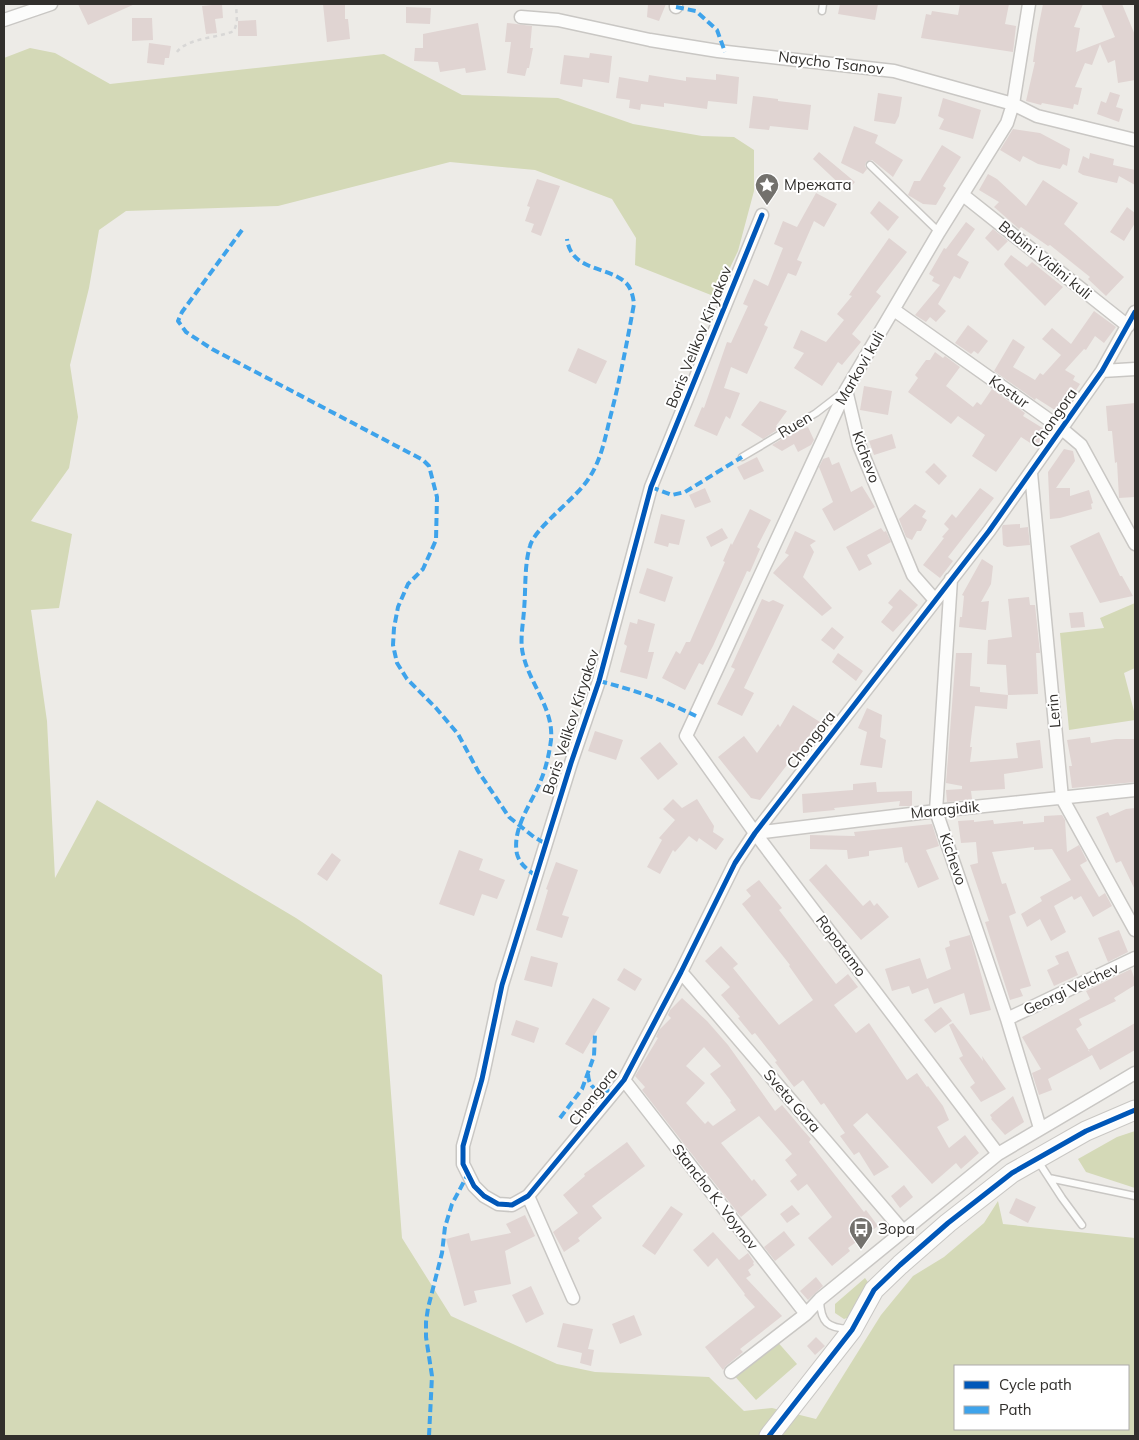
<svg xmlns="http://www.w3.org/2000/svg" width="1139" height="1440" font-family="Mulish,sans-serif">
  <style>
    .green { fill: #d4d9b7; fill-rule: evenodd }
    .building { fill: #e0d4d2; fill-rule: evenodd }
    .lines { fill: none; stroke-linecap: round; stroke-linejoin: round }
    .service-casing { stroke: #c9c7c4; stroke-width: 9 }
    .minor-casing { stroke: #c9c7c4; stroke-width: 15 }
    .primary-casing { stroke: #c9c7c4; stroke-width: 21 }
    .path { stroke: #d8d7d6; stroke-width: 2.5; stroke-dasharray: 4 4; stroke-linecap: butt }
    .service { stroke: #fcfcfb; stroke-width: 6 }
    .minor { stroke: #fcfcfb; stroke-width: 12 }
    .primary { stroke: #fcfcfb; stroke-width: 19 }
    .quiet { stroke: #3ea3eb; stroke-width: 4; stroke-dasharray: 8 4; stroke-linecap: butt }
    .cycleway-casing { stroke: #fff; stroke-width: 8 }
    .cycleway { stroke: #0057b8; stroke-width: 5 }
    .labels { text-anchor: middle; stroke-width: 4; stroke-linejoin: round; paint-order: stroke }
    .street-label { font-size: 15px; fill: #312f2c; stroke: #fff }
    .poi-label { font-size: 15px; fill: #312f2c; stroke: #fff; text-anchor: start }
  </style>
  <rect width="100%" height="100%" fill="#edebe7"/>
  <path class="green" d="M30,48L55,53L110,84L384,54L462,95L558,98L633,124L702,136L734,137L754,150V191L738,251L716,297L635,265L636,238L612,199L535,170L450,162L278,206L126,211L99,230L89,288L70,365L78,417L69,468L31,521L72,534L59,608L31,610L47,721L55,878L97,800L296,918L382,975L402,1238L451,1316L557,1364L595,1372L709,1377L744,1411L772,1408L816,1419L881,1315L913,1276L944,1257L984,1223L998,1201L1003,1224L1135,1238V1436H4V58ZM955,1366H1128V1429H955Z
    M1135,603V668L1124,673L1135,715V720L1069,730L1060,633L1104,628L1100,618Z
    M1135,1131V1188L1086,1172L1078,1159L1117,1137Z
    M865,1278L870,1285L850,1317L844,1319L835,1313V1304Z
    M775,1339L797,1364L756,1400L731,1372Z"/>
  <path class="building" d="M78,4H135L88,25Z
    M222,4L223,18L215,19L217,33L206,34L202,6Z
    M323,4H345V19H348L350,39L327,42Z
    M648,4H666L659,21L647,17Z
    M840,4H878L875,20L838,14Z
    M960,4H1009L1005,24L1016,26L1013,52L921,38L926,14L931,15L932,11L958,15Z
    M1043,4H1083L1074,27L1080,28L1076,52L1115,37L1101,4H1122L1135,35V80L1118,83L1115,60L1108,63L1100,44L1092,65L1085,63L1075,87L1082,88L1078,105L1074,104L1073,109L1042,103L1041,105L1026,101L1035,62H1033L1037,34Z
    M406,7L431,8L430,24L406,23Z
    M132,18H152L153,40L132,41Z
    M256,20L257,36H238V21Z
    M478,23L486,70L466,73L465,68L440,72L438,62L414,61L415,48H423V34Z
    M507,23L532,26L530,48H533L529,68H527L525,76L507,73L511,42H505Z
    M149,43L171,46L169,58H165L164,65L147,63Z
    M590,53L612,56L609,83L583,79L582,87L560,84L564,55L589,58Z
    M716,74L739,77L737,104L708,101L707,109L664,103V107L641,104L640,110L629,108L630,100L616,98L619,77L648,82L649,75L686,81V77L716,80Z
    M1110,92L1120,95L1116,107L1123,109L1119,122L1097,114L1101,101L1106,103Z
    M878,93L902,97L899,116L895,124L874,121Z
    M753,96L778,99V101L811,105L808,130L770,126L769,130L749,128Z
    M943,98L981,110L973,139L939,129L944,119L938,116Z
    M854,126L878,135L875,143L903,160L893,177L872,160L866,162L865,166L867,169L863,174L841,163Z
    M1013,129L1040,133L1070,149L1067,166L1063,164L1060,169L1038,164L1023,156L1020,162L1000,150Z
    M942,145L961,157L943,186L946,188L936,205L923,204L908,195L914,181H920Z
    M819,152L855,182L847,191L813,159Z
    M1090,153L1114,159L1113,165L1135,170V185L1119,176L1117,183L1083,175L1078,172L1083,156L1089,159Z
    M988,174L997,179L1026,206L1043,180L1078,203L1064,224L1124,277L1106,296L1088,279L1090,277L1050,245L1048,246L1021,227L1019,229L994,207L999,202L979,190Z
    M537,179L560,186L541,236L531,232L534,224L525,221L530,207L527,206Z
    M816,193L837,204L824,227L814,221L797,260L802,262L796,276L788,273L764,325L768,327L747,374L731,367L724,388L740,393L730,419L726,416L717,436L694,426L702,407L704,408L727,342L731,343L748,306L743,304L754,279L768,286L783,248L774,244L783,221L797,227Z
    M879,201L899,217L888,231L870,213Z
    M1127,207L1135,213V223L1124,241L1110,232Z
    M966,222L975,229L957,255L969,262L960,279L954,276L938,304L946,311L936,322L930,317L926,322L915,315L940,285L932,281L934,277L929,274L944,248L946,249Z
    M993,229L1008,241L998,251L985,238Z
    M889,238L907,252L876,292L881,296L852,334L861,342L842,365L838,362L822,386L794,368L804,353L793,348L801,330L826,342L844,320L837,314L852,296L849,295Z
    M1011,255L1027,267L1032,262L1063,287L1045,306L1005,266L1004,264Z
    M1094,311L1116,327L1104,343L1095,336L1086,350L1084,349L1065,370L1075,376L1073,380L1080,384L1061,414L1036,398L1035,400L994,371L1013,339L1025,347L1013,367L1035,380L1040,373L1043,375L1061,355L1042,339L1052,328L1071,344Z
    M968,325L988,341L978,354L974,351L971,354L955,343Z
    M578,348L607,361L596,384L568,371Z
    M935,352L943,358L945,356L960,367L946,386L973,407L977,402L981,405L992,389L1025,413L1023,416L1049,432L1038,448L1021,437L996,472L972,456L985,435L958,416L951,424L908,392L918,378L915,375L926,360H930Z
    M864,386L892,391L888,415L860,410Z
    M760,401L787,411L776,426L780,428L763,439L741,425Z
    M1135,403V497L1119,498L1117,462L1115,463L1112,431H1108L1106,406Z
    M808,427L814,440L811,445L798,452L794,444L782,451L772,445L790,434Z
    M892,434L896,448L874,455L869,441Z
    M1064,449L1073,451L1075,461L1056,488H1070V496L1089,490L1093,503L1091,504L1092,509L1060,518L1050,519L1048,472Z
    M757,457L764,471L744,480L737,467Z
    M829,457L832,465L839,462L851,492L862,486L875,507L834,531L822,509L833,502L819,467L823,459Z
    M934,463L947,476L939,485L925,472Z
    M705,488L711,502L695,508L689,495Z
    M980,488L994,498L948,557L953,561L940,578L923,565L944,538L942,537L949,529L944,524L952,514L956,518Z
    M915,504L926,511L922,517L927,520L921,531H917L912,540L906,537L899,519Z
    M750,509L771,520L757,547L760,549L750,572L747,571L713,646L703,665L699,663L685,690L662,678L676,651L680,654L686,642H690L725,562L723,561L731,543L732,545Z
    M661,514L685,520L679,545L669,543L668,547L654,543Z
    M1020,524V528L1028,527L1030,545L1007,547L1003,545L1002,527L1003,525Z
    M722,528L728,538L711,547L706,537Z
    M881,528L884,532L886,531L891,542L867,555L872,564L859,571L846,547Z
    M795,531L816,541L810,545L814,552L803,577L832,608L822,616L773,573L789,555L785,553Z
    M1099,532L1120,576H1122L1133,596L1100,603L1070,546Z
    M982,559L993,566L991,584L981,602L989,601L986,630L959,627L960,617H962L964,596L962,595Z
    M647,568L673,577L665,602L639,593Z
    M900,589L918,605L893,632L881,622L893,607L888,603Z
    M1029,597L1030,605H1035L1040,653H1036L1038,694L1008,695L1006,665L987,664L988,640L1012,637L1008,599Z
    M762,599L769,602L773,600L784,605L744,688L754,693L742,716L717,704L735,669L731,667Z
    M1083,612L1085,627L1071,628L1069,613Z
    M638,619L655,624L648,652H654L647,679L620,672L627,646L624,644L630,622L637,624Z
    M832,627L844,637L834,650L821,640Z
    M838,653L863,671L856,681L832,662Z
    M956,653H972L970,686L980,687V692L1008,695L1007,709L975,706L970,747H972L970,762L1018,758L1016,743L1040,740L1043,768L1004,774L1005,789L971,791L972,799L947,802L946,790L962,789V786L946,783Z
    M793,705L820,722L760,800L751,798L718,757L744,736L757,753L778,724L780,727Z
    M867,708L882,715L880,737L886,740L882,768L860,765L867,732L858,728Z
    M595,731L623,740L616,760L588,751Z
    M1090,737L1091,743L1116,739H1135V782L1072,788L1069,766H1072L1067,740Z
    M660,742L678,764L658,780L640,758Z
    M876,782L877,792L912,791V806H899L900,801L834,808L835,810L803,813L802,794L853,790V784Z
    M673,799L682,808L697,799L714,826L713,832L724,839L716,850L699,838L697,842L689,836L675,852L673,850L660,874L647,867L662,840L659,838L675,820L663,809Z
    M1135,808V890L1121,861L1116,863L1096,817L1108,812L1110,816L1126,809Z
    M1062,815L1065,820L1067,852L1079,845L1087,861L1080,865L1099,897L1105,893L1112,906L1093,917L1081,896L1074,900L1072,896L1054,906L1066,932L1051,941L1040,919L1027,927L1021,914L1042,901L1040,897L1071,880L1052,849L1034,850V847L992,852L1002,884L1006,883L1016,913L1009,916L1031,986L1020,989L1023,996L1010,1000L985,922L989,921L970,865L978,863L976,842L961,843L958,821L974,820V822L993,820L994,824L1023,821V824L1044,822V816Z
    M932,824L939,846L926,850L939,879L918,888L907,862L905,863L902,847L869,851V856L848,859L847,850L810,849V835L855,836L854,832Z
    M459,850L483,859L479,870L505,880L497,899L482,894L474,916L439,904Z
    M332,853L341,860L327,881L317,874Z
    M556,862L578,870L562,915L569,917L562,938L536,930L548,890L546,889Z
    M826,864L863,906L870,900L874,906L877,903L889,917L861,940L809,880Z
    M759,880L782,908L779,910L836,984L848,974L858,987L834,1005L856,1033L869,1023L907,1080L917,1073L927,1087L928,1086L943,1106L949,1120L937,1127L949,1148L965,1135L979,1153L961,1169L956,1163L932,1184L867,1113L853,1125L889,1167L874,1176L859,1152L854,1155L840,1136L845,1133L824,1103L821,1105L803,1080L794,1087L775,1062L777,1061L755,1033L752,1035L738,1018L740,1017L721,995L730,987L705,961L721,946L738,964L733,968L779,1025L813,1000L789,966L790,965L742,904L751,896L746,890Z
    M1119,930L1128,952L1108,962L1098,938Z
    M970,935L991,1010L970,1015L964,993L934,1004L928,988L912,994L909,986L892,991L885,969L920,958L927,979L951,969L945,948L950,946L949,941Z
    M1068,951L1078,975L1054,986L1047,970L1059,964L1055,956Z
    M531,956L558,963L552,987L524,980Z
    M624,968L642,979L635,991L617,980Z
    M1131,969L1135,980V985L1114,998L1116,1001L1079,1019L1082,1025L1076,1029L1090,1052L1088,1050L1135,1023V1050L1100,1070L1092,1055L1048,1079L1052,1090L1039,1095L1032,1073L1041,1069L1022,1037L1090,999L1086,991Z
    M593,998L610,1008L583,1054L565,1044Z
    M682,998L707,1021L728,1045L775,1111L782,1105L803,1130L811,1139L809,1142L864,1212L866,1210L878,1226L848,1248L850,1251L832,1266L808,1238L832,1217L807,1184L798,1191L790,1181L797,1175L785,1160L792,1154L759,1116L721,1143L752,1181L754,1179L767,1195L741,1217L642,1090L645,1087L635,1076L658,1038L656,1037L659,1030L671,1018L668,1015L670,1010ZM704,1047L721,1066L710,1074L731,1101L730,1102L736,1110L713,1126L708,1121L705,1124L686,1103L705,1083L686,1066Z
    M941,1007L952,1021L935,1033L924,1020Z
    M516,1020L539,1028L534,1043L511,1035Z
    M953,1023L983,1061L982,1056L1006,1089L981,1102L970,1087L975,1083L959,1058L963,1056L949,1025Z
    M1013,1096L1024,1122L1005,1135L991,1119L992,1118L990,1115Z
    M627,1142L645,1166L592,1206L602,1218L578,1238L580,1241L564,1252L553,1232L578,1213L563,1195L585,1176L584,1174Z
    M904,1185L913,1197L900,1208L891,1196Z
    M1016,1198L1036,1207L1028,1223L1009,1213Z
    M792,1205L800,1214L787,1223L780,1214Z
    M671,1206L683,1214L655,1255L642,1246Z
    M525,1215L535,1236L505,1251L511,1284L474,1291L477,1302L464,1306L446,1239L469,1233L471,1241L511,1233L506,1224Z
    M784,1231L795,1245L775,1261L764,1247Z
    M713,1232L739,1260L748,1253L754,1262L753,1263L754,1265L748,1270L751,1275L746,1278L782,1316L740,1349L743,1352L726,1366L723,1370L705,1347L755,1307L744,1295L745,1294L717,1258L708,1267L693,1250Z
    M816,1277L823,1286L808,1300L800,1291Z
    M531,1286L544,1314L526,1323L512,1295Z
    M634,1315L642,1335L620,1344L612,1324Z
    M563,1323L593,1329L588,1349L594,1350L591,1366L580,1363L582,1353L557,1347Z
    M816,1337L825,1346L815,1355L807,1346Z"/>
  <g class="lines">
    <g class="service-casing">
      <path id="service" d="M822,11L823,4
        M870,165L939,232
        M742,457L816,413L842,393
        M1038,1161L1049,1178L1135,1196
        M1049,1178L1062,1198L1082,1225
        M820,1301C821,1322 827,1328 849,1329"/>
    </g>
    <g class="minor-casing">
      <path id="minor" d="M676,7V4
        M521,17L558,20L650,40L718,51L894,71L1013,104L1037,116L1135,140
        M4,20L51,4
        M963,195L1128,326
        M762,215L651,487L599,681L571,763L502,985L482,1079L463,1146V1164L474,1186L484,1196L498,1204L512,1205L528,1196L624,1080L681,972L735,863L755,833L989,531L1102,371L1135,312
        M894,310L1062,429L1081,445L1135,544
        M1102,371L1135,369
        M846,390L859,445L913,575L935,600
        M1031,473L1062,798L1135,930
        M951,579L936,811L1007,1019L1040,1128
        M755,833L936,811L1135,790
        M681,972L903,1231
        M1007,1019L1135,958
        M624,1080L806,1314
        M998,1154L755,833L686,736L846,390L939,232L1007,123L1013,104L1029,4
        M528,1196L573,1298
        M731,1372L806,1314L820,1299L998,1154L1135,1073"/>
    </g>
    <g class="primary-casing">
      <path id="primary" d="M769,1436L852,1330L874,1290L900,1265L948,1223L1012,1173L1086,1131L1135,1110"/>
    </g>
    <path class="path" d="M177,52C187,38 218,38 234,31L237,22L236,4"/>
    <use href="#service" class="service"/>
    <use href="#minor" class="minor"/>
    <use href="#primary" class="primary"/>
    <path class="quiet" d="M676,7L696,11L717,30L725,52
      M242,230L182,312L178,321L186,332L212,349L423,460L429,466L437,497L436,540L423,569L408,584L398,607L394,628L393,645L397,663L407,679L436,708L458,734L478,771L509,817L534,837L546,844
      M651,487L672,495L685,492L742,457
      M599,681C635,690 663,700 696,716
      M536,876C528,870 520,865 517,854C512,830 529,807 538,787C545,772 549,756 551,740C554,710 531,685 524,658C519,643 523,626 524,610C526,589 524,566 530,546C535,527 577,498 589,478C601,460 605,439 610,418C620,380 627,342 634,304C633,296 631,287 625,282C607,266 571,271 567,239
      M588,1074C589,1092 601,1092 616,1090
      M560,1118L582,1089L594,1056L595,1034
      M429,1436L432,1376L426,1337V1322L428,1308L442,1253L445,1227L452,1204L468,1174"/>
    <g class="cycleway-casing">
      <path id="cycleway" d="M762,215L651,487L599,681L571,763L502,985L482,1079L463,1146V1164L474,1186L484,1196L498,1204L512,1205L528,1196L624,1080L681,972L735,863L755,833L989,531L1102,371L1135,312
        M769,1436L852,1330L874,1290L900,1265L948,1223L1012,1173L1086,1131L1135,1110"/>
    </g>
    <use href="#cycleway" class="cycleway"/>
  </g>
  <defs>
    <g id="sight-pin" transform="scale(1.25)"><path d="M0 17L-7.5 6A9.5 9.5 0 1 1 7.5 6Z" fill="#73716d" stroke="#fff"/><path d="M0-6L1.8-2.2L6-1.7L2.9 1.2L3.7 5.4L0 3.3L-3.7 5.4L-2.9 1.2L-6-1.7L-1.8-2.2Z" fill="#fff"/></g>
    <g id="bus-pin" transform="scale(1.25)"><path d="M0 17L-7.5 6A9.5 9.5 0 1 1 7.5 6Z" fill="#73716d" stroke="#fff"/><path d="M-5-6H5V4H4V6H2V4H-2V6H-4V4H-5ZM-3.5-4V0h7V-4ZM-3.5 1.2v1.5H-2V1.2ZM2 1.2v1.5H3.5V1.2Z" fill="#fff"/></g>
  </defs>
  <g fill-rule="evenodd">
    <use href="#sight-pin" x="767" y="185"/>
    <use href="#bus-pin" x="861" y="1229"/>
  </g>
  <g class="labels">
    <g class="street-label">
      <text transform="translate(831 63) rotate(7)" y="5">Naycho Tsanov</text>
      <text transform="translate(1045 260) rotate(39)" y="5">Babini Vidini kuli</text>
      <text transform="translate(699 337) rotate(-68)" y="5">Boris Velikov Kiryakov</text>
      <text transform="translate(860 368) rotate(-60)" y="5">Markovi kuli</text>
      <text transform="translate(1009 392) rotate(35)" y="5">Kostur</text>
      <text transform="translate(1054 418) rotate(-55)" y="5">Chongora</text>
      <text transform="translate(795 425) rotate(-31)" y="5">Ruen</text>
      <text transform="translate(866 457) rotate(70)" y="5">Kichevo</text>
      <text transform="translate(1054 711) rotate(-95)" y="5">Lerin</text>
      <text transform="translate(571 722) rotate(-72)" y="5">Boris Velikov Kiryakov</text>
      <text transform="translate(811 740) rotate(-52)" y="5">Chongora</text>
      <text transform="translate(945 810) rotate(-6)" y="5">Maragidik</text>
      <text transform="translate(953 859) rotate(71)" y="5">Kichevo</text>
      <text transform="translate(841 946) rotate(53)" y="5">Ropotamo</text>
      <text transform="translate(1071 989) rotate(-25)" y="5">Georgi Velchev</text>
      <text transform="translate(593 1097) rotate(-52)" y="5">Chongora</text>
      <text transform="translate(792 1101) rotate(49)" y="5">Sveta Gora</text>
      <text transform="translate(715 1197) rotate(52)" y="5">Stancho K. Voynov</text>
    </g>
    <g class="poi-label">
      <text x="784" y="190">Мрежата</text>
      <text x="878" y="1234">Зора</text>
    </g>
  </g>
  <rect width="1139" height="1440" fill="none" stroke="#312f2c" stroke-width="10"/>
  <rect x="954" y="1365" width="175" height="65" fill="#ffffff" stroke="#adacab"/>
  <rect x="964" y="1381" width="25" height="8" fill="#0057b8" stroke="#adacab"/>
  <text x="999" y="1390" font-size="15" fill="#312f2c">Cycle path</text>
  <rect x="964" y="1406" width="25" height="8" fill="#3ea3eb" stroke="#adacab"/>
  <text x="999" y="1415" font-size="15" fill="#312f2c">Path</text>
</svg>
